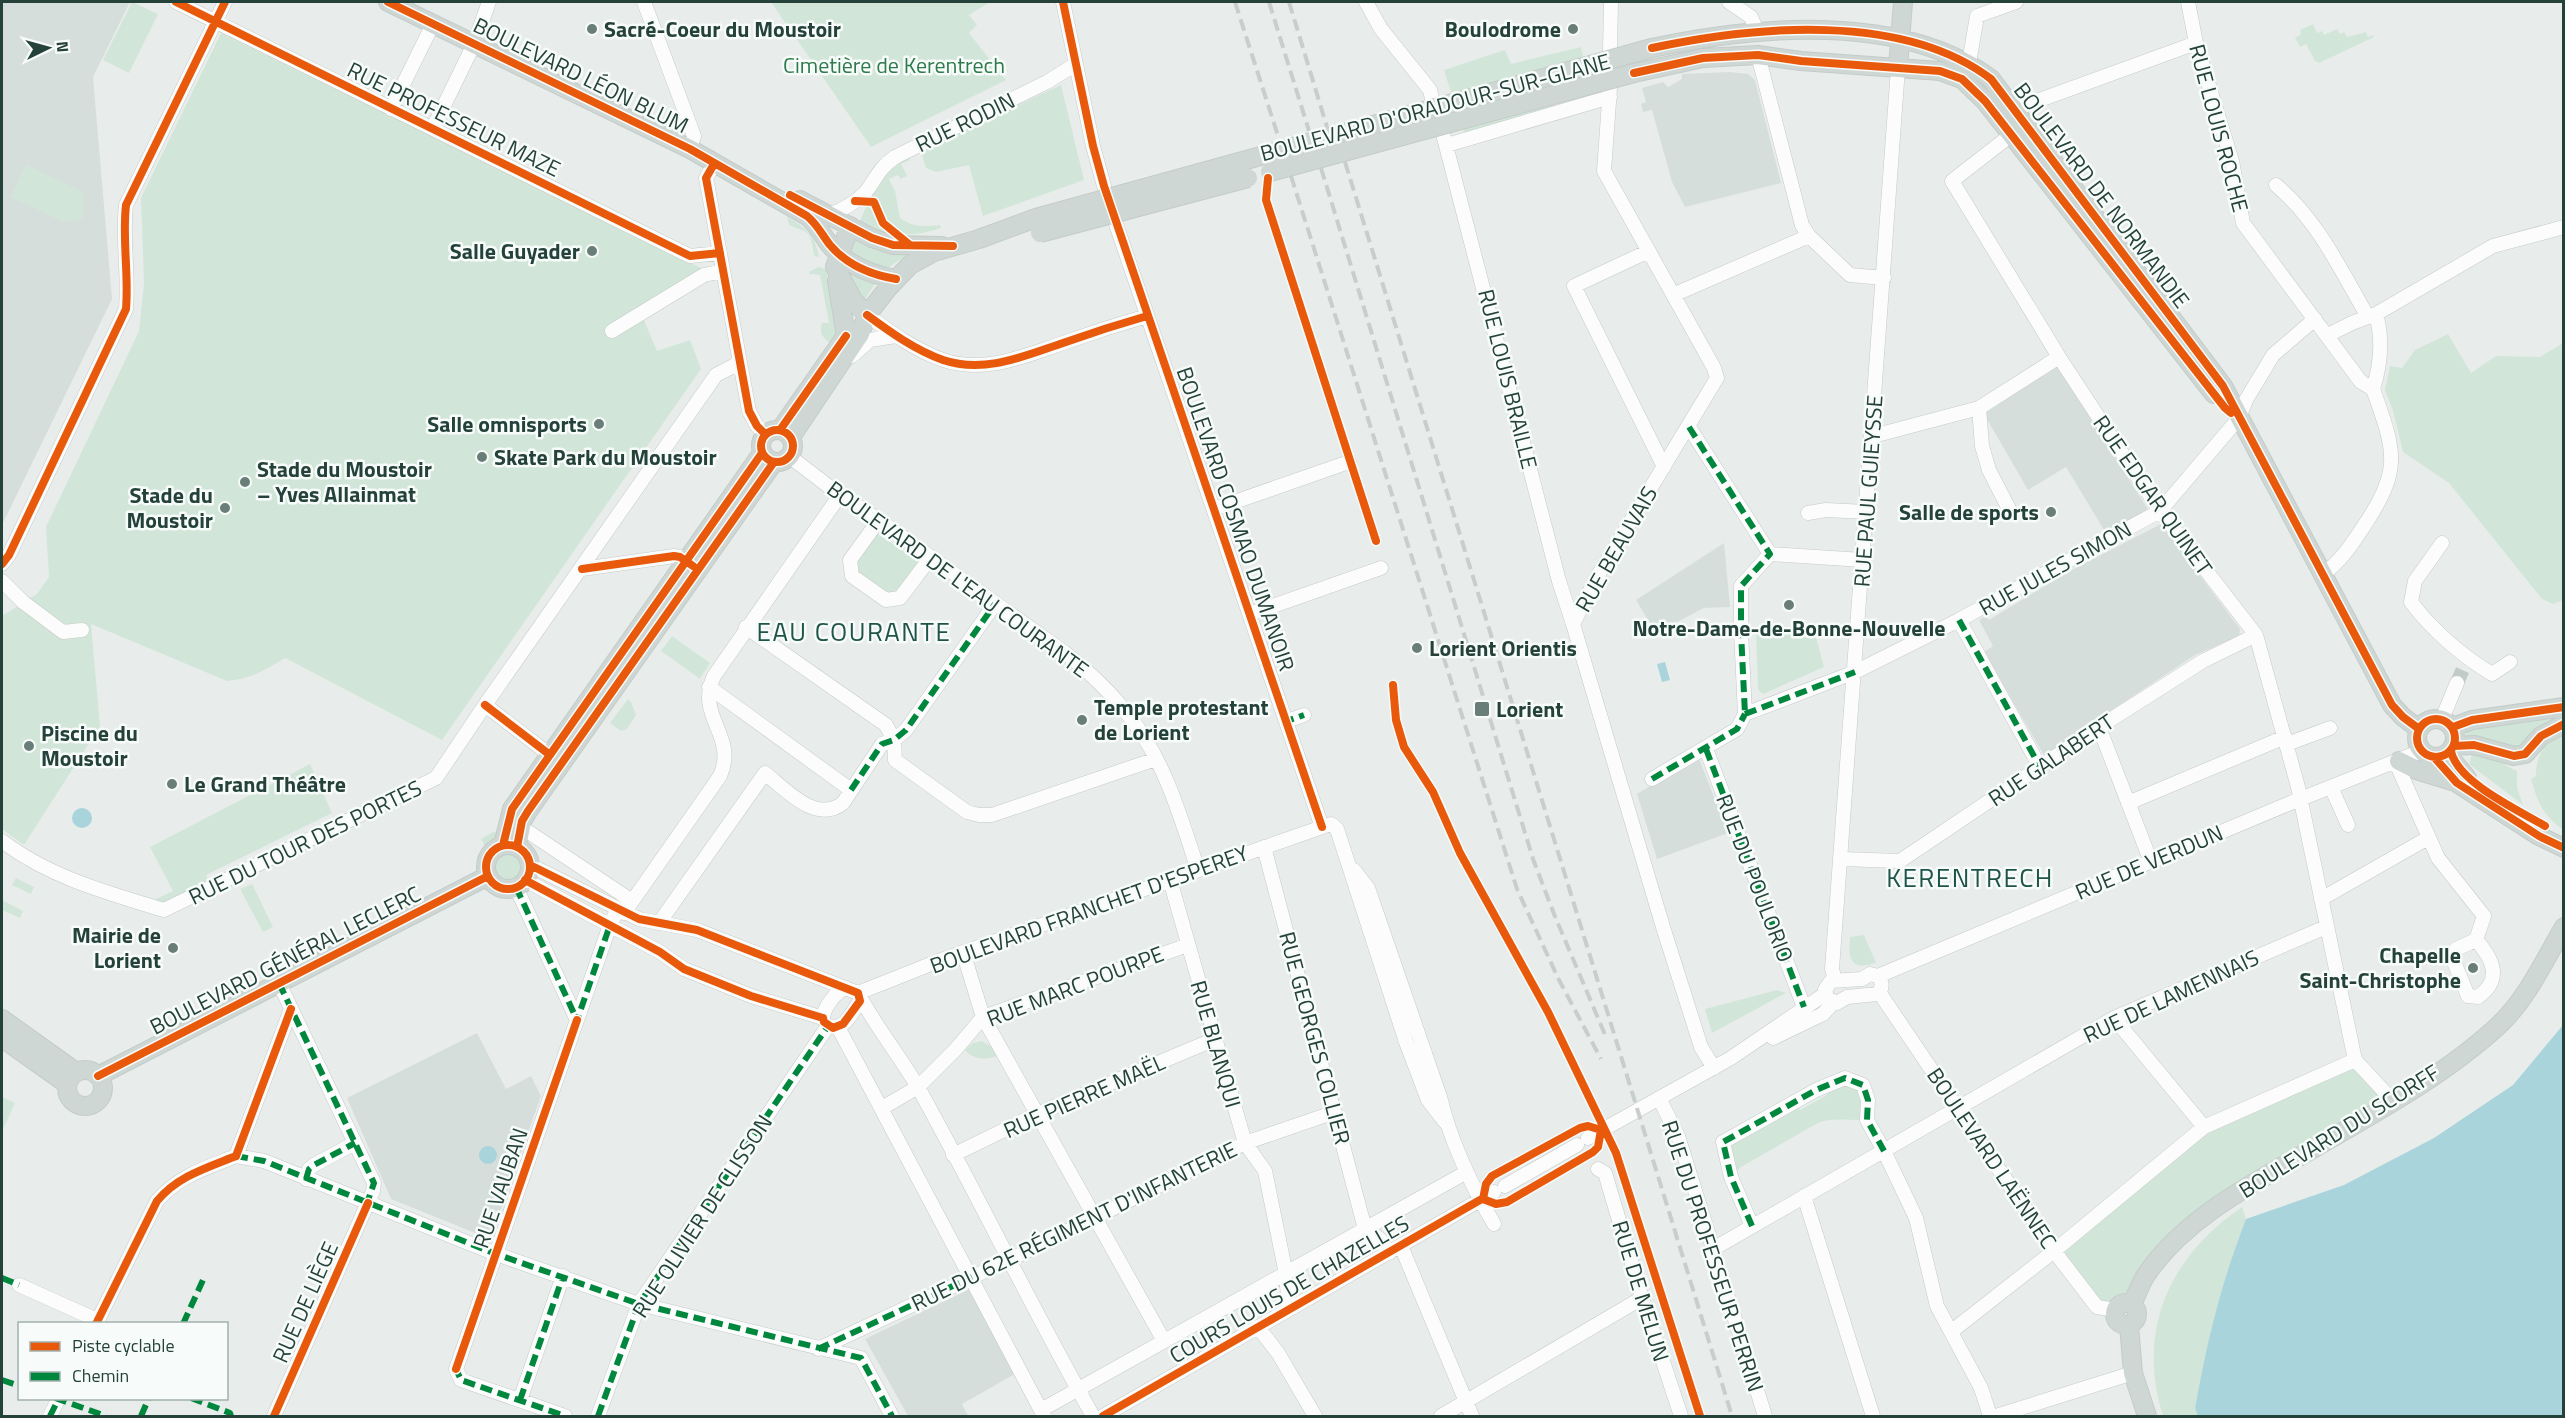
<svg xmlns="http://www.w3.org/2000/svg" width="2565" height="1418" font-family="'Titillium Web',sans-serif">
  <style>
    .built { fill: #d6dedb }
    .green { fill: #d1e6d8 }
    .water { fill: #a9d4db }
    .lines { fill: none; stroke-linecap: round; stroke-linejoin: round }
    .minor-tunnel { stroke: #c1cbc8; stroke-width: 14; stroke-dasharray: 14 7; stroke-linecap: butt }
    .minor-casing { stroke: #c5cac8; stroke-width: 15 }
    .major-casing { stroke: #c3ccc9; stroke-width: 20 }
    .minor { stroke: #fcfcfc; stroke-width: 14 }
    .major { stroke: #cfd7d5; stroke-width: 18 }
    .rail { stroke: #c9cdcc; stroke-width: 4; stroke-dasharray: 12 6; stroke-linecap: butt }
    .major-bridge-casing { stroke: #c3ccc9; stroke-width: 20; stroke-linecap: butt }
    .major-bridge { stroke: #cfd7d5; stroke-width: 18 }
    .quiet { stroke: #00873e; stroke-width: 6; stroke-dasharray: 12 6; stroke-linecap: butt }
    .cycleway-casing { stroke: #f7fbf9; stroke-width: 11 }
    .cycleway { stroke: #e8590c; stroke-width: 8 }
    .poi-dot { fill: #697e78; stroke: #f7fbf9; stroke-width: 2 }
    .labels { text-anchor: middle; stroke-width: 5; stroke-linejoin: round; paint-order: stroke }
    .poi-label { font-size: 22px; font-weight: bold; fill: #24423a; stroke: #f7fbf9; text-anchor: start }
    .park-label { font-size: 22px; fill: #2d7a4b; stroke: #f7fbf9 }
    .street-label { font-size: 22px; fill: #24423a; stroke: #f7fbf9 }
    .quarter-label { font-size: 26px; letter-spacing: 1.5px; fill: #1f5548; stroke: #f7fbf9 }
  </style>
  <rect width="100%" height="100%" fill="#e8edeb"/>
  <path class="built" d="M2,2H130L93,77L112,299L2,525Z
    M1729,72L1748,74L1755,80L1781,183L1685,207L1672,182L1652,110L1643,112L1641,104L1646,102L1642,88L1663,82L1668,87L1682,79V74Z
    M2057,365L2147,508L2146,515L2107,535L2066,467L2028,490L1984,414Z
    M2161,524L2240,629L2239,636L2195,655L2044,755L1984,652L1993,646L1979,620L1986,616L1989,620L2064,574Z
    M1724,543L1730,607L1704,608L1656,633L1636,600Z
    M1698,756L1728,833L1657,859L1637,794Z
    M477,1033L506,1089L531,1076L541,1096L490,1239L391,1199L347,1098Z
    M972,1288L1020,1371L962,1404L968,1416H908L865,1339Z"/>
  <path class="green" d="M132,2L158,14L129,73L103,60Z
    M771,2H990L969,15L977,25L969,33L1006,80L871,147Z
    M2313,24L2317,33L2322,31L2324,35L2337,29L2340,34L2344,32L2347,37L2366,32L2368,37L2373,35L2374,37L2319,63L2315,61L2306,44L2300,47L2295,38L2301,34L2300,30Z
    M221,33L703,269L640,311L657,351L690,340L701,369L442,740L285,658C266,670 250,679 227,681L91,624L100,726L24,845L2,829V616L37,594L49,577L46,527L139,331L144,283L141,198Z
    M1581,47L1590,90L1554,100L1555,106L1464,133L1444,70L1505,50L1511,64Z
    M1061,85L1084,180L983,216L969,165L936,172L926,168L922,155L931,146Z
    M909,157L910,160L901,164L907,176L900,179L898,175L889,179L895,191L900,218C912,227 925,227 940,225L941,228C922,234 895,241 883,220C880,214 880,207 876,201L870,199L888,171Z
    M26,165L83,192V219L64,222L11,197Z
    M872,203L887,233L886,235L855,219L860,221L867,205Z
    M787,217C805,227 816,236 819,258L814,255C810,228 809,234 789,225Z
    M850,234L915,250L886,269C875,268 849,258 848,244C847,241 849,238 850,234Z
    M818,267L826,269L838,324L837,332L830,343C822,337 819,333 822,323H829L820,275L809,274V272Z
    M847,271L876,282L862,304Z
    M2448,334L2471,373L2496,356L2540,357L2563,343V600L2553,604L2542,599L2449,483L2403,452L2393,411L2385,390L2390,366L2402,368L2415,350Z
    M876,532L918,562L899,590L887,593L858,573L856,563Z
    M1756,629L1815,633L1824,667L1763,694L1758,689Z
    M672,636L710,663L700,679L661,651Z
    M628,699L631,702L636,715L627,729L621,731L610,723Z
    M2563,715L2519,751L2466,738L2465,729Z
    M2563,734V829C2544,817 2537,801 2531,779L2536,776C2535,759 2545,738 2563,734Z
    M2472,753L2505,760V765L2517,771V788L2523,805L2469,764Z
    M310,764L332,813L206,875L210,884L165,905L152,901L173,891L150,847Z
    M493,832L503,834L497,844L486,848L481,839Z
    M492 867a16 16 0 1 1 32 0a16 16 0 1 1-32 0Z
    M16,878L34,887L31,894L12,885Z
    M252,884L273,927L263,932L240,889Z
    M2,900L23,911L20,918L2,910Z
    M1864,935L1876,963C1850,971 1848,959 1850,937Z
    M1777,990L1786,993L1712,1033L1705,1009Z
    M982,1041L992,1047L998,1056C986,1060 973,1060 965,1050L973,1043Z
    M2355,1060L2394,1102L2210,1212L2128,1302L2097,1307L2054,1251L2204,1127Z
    M1827,1085H1863L1867,1120C1851,1121 1831,1117 1818,1123L1741,1167L1731,1177L1727,1159L1734,1136L1794,1102L1800,1110L1827,1095Z
    M2,1097L15,1103L2,1131Z
    M2242,1207L2246,1219C2221,1283 2207,1341 2195,1408L2198,1416H2163C2136,1330 2169,1257 2242,1207Z"/>
  <path class="water" d="M1665,662L1670,680L1662,682L1657,664Z
    M72 818a10 10 0 1 1 20 0a10 10 0 1 1-20 0Z
    M2563,1025V1416H2198L2195,1408C2207,1341 2221,1283 2246,1219L2344,1185L2434,1138L2513,1085Z
    M479 1155a9 9 0 1 1 18 0a9 9 0 1 1-18 0Z"/>
  <g class="lines">
    <path class="minor-tunnel" d="M2457,683L2463,669"/>
    <g class="minor-casing">
      <path id="minor" d="M176,2L690,256L720,253
        M644,2L694,136L690,149
        M1063,2L1093,146L1104,186
        M1366,2L1381,29L1430,90L1432,98
        M1729,2L1751,17L1757,31
        M2188,2L2196,43L2232,161L2243,223L2361,382L2373,389
        M1610,51L1611,2
        M1758,55L1802,225L1809,236L1850,275L1884,278
        M1969,63L1977,16L2016,2
        M1610,88L1604,171L1714,368L1717,378L1597,577L1573,624L1663,927L1701,1047L1714,1068
        M391,109L433,24
        M2015,109L2196,43
        M433,128L474,44L489,2
        M1443,134L1559,581L1573,624
        M2011,135L1952,181L2059,357L2160,511L2256,635L2298,787L2355,1060L2394,1102
        M1447,145L1610,97
        M714,164L706,178L749,411L757,426L765,434
        M2276,185C2319,222 2340,269 2368,317
        M829,215C842,210 855,203 865,193C877,178 877,170 895,157L1047,82L1076,64
        M1116,224L1322,827
        M1649,251L1574,286L1664,467
        M1673,295L1809,236
        M867,315C890,332 915,350 943,360C985,374 1024,356 1063,343C1091,333 1119,324 1147,316
        M612,331L704,275L723,271
        M2328,335L2352,323L2376,314L2493,246L2564,227
        M852,356L870,340L896,336
        M2373,389C2381,364 2383,339 2376,314
        M1979,408L1982,446L1989,470L2010,511
        M1689,427L1770,554
        M1873,436L1979,408L2059,357
        M789,456L840,495L879,520L1064,652C1088,671 1110,691 1129,716C1164,759 1181,818 1198,870
        M1214,509L1349,462
        M1808,513L1826,510L1867,512
        M879,520L850,560L852,576L886,600L900,598L931,557
        M2442,543L2415,581L2411,602C2432,630 2462,656 2492,674L2510,662
        M1770,554L1863,560
        M2,564L9,555L126,309C129,274 122,240 126,205L225,2
        M582,569L674,556L680,557L693,567
        M2323,574C2340,562 2350,547 2362,529C2402,469 2396,454 2373,389
        M2,581L23,602L63,632L82,630
        M1250,614L1381,568
        M1959,620L2040,767
        M746,627L886,725L894,740L895,760L967,812L979,815H992L1156,759
        M709,687L851,790
        M485,705L550,755
        M1745,714L1855,672L1959,620L2160,511L2239,418L2246,400L2273,355L2315,319
        M1745,714L1741,632V586L1770,554
        M2442,719L2457,683
        M1287,721L1304,715
        M2099,727L2151,862
        M2287,744L2330,728
        M1706,749L1804,1007
        M2396,763L2438,858L2484,916L2476,940
        M1652,779L1737,729L1745,714
        M2331,787L2348,825
        M2128,803L2285,737
        M521,827L632,901
        M2,841C49,877 108,893 164,910L436,778L485,705L716,375L739,363
        M1264,847L1365,1229L1380,1239L1389,1253
        M1841,859L1900,861L2099,727L2203,661L2256,635
        M530,865L639,919L697,930L858,993C875,1026 900,1056 919,1089C979,1197 1032,1309 1093,1416
        M1354,870L1368,888L1440,1097C1451,1143 1470,1183 1494,1224
        M525,880L660,952L684,969L751,996L823,1018
        M1170,880L1245,1143L1265,1171L1286,1274L1289,1309
        M516,887L577,1020
        M2321,899L2428,838
        M624,913L720,776C738,735 695,717 714,676L840,495
        M659,923L765,773C786,790 816,824 843,803L882,744L894,740L906,730L995,604
        M2476,940C2494,960 2502,980 2478,997L2468,996L2452,957L2456,949Z
        M963,952L983,1017L1164,1341
        M1870,974L1878,976C1883,982 1883,989 1877,994L1847,997L1837,1003L1827,998L1825,990L1831,981L1862,979Z
        M1878,976L2288,804L2421,751
        M1835,980L1832,969L1898,68
        M1879,992L2054,1251L2097,1307L2116,1310
        M858,993L941,960L1331,824L1337,829L1406,1042L1428,1100L1445,1122
        M823,1018C824,1007 836,991 846,988
        M2114,1018L2204,1127
        M829,1026C845,1031 852,1012 860,1001
        M838,1027L1044,1416
        M1773,1038L1823,1014L1833,1003
        M1659,1098L1678,1136L1765,1416
        M882,1108L918,1087L956,1049L983,1017L1188,945
        M1588,1138L1731,1058L1825,994
        M953,1155L1037,1114L1215,1039
        M236,1156L264,1161L496,1254L639,1304L861,1358L892,1416
        M236,1156L291,1009
        M1598,1169L1605,1173L1642,1298L1681,1416
        M306,1179L309,1169L314,1165L355,1143
        M1505,1186L1577,1145
        M1804,1196L1873,1416
        M1752,1226L1731,1177L1723,1142L1816,1090L1845,1078L1863,1085L1868,1100L1867,1120L1884,1151L1916,1218L1937,1306L1981,1388L1990,1416
        M1401,1246L1472,1416
        M1713,1249L2114,1018L2326,927
        M19,1285L97,1320
        M96,1324L157,1201C178,1176 206,1168 236,1156
        M1258,1327L1278,1353L1315,1416
        M1952,1331L2054,1251L2204,1127L2355,1060
        M818,1349L1009,1260L1245,1143L1335,1112
        M520,1400L563,1276
        M1041,1410L1465,1173
        M50,1416L59,1398
        M274,1416L373,1191L374,1183L279,983
        M565,1416L461,1380L456,1369L610,925L618,909
        M598,1416L639,1304L828,1026
        M1103,1416L1494,1192
        M1441,1416L1642,1298
        M1996,1416L2133,1373"/>
    </g>
    <g class="major-casing">
      <path id="major" d="M388,2L690,149L807,216C818,225 822,235 830,245C847,265 872,275 896,279
        M1652,48C1755,26 1903,12 1991,79L2223,386L2392,705L2403,717L2419,729
        M1898,68L1903,2
        M1634,73L1703,58L1758,55L1801,61L1940,71L1962,79L1985,101L2214,394
        M800,200L872,238L893,245L942,246
        M850,226L835,267L853,300L867,315
        M837,281L846,336
        M761 446a16 16 0 1 1 32 0a16 16 0 1 1-32 0Z
        M780,430L850,330
        M791,437L860,334L867,315L888,288L910,265L934,252L979,239L1036,218
        M2417 738a19 19 0 1 1 38 0a19 19 0 1 1-38 0Z
        M2453,727L2472,720L2564,707
        M2454,746L2474,745L2514,756L2525,754L2541,736L2564,724
        M2451,751L2453,761L2467,778
        M2434,757L2457,783L2539,836L2564,848
        M2399,761L2419,771L2455,782
        M503,845L512,809L762,453
        M486 867a22 22 0 1 1 44 0a22 22 0 1 1-44 0Z
        M517,847L522,821L528,811L774,462
        M2,1019L76,1072
        M2,1038L67,1084
        M67 1088a18 18 0 1 1 36 0a18 18 0 1 1-36 0Z
        M98,1076L488,876
        M2115 1314a11 11 0 1 1 22 0a11 11 0 1 1-22 0Z
        M2132,1304C2137,1295 2140,1284 2146,1275C2186,1216 2256,1182 2316,1147C2377,1112 2446,1074 2498,1026C2527,999 2544,961 2564,927
        M2129,1325L2133,1373L2147,1416"/>
    </g>
    <use href="#minor" class="minor"/>
    <use href="#major" class="major"/>
    <path class="rail" d="M1235,2L1279,139
      M1269,2L1309,131
      M1289,2L1327,127
      M1345,162L1732,1416
      M1321,168L1533,859L1554,914L1606,1037
      M1291,176L1517,889L1559,980L1601,1059"/>
    <g class="major-bridge-casing">
      <path id="major-bridge" d="M1270,172L1634,73
        M1036,218L1652,48
        M1040,233L1248,178"/>
    </g>
    <use href="#major-bridge" class="major-bridge"/>
    <path class="quiet" d="M1689,427L1770,554L1741,586V632L1745,714
      M1959,620L2040,767
      M1745,714L1855,672
      M1288,726L1287,721L1304,715
      M1706,749L1804,1007
      M1652,779L1737,729L1745,714
      M851,790L882,744L894,740L906,730L995,604
      M516,887L577,1020
      M279,983L374,1183L366,1206
      M575,1026L610,925
      M236,1156L264,1161L496,1254L639,1304L861,1358L892,1416
      M306,1179L309,1169L314,1165L355,1143
      M1752,1226L1731,1177L1723,1142L1734,1136L1816,1090L1845,1078L1863,1085L1868,1100L1867,1120L1884,1151
      M2,1278L19,1285
      M183,1324L203,1280
      M818,1349L972,1277
      M457,1366L456,1369L461,1380L565,1416
      M2,1380L20,1386
      M55,1398L106,1416
      M191,1398L230,1413L231,1416
      M520,1400L563,1276
      M50,1416L59,1398
      M141,1416L149,1398
      M598,1416L639,1304L828,1026"/>
    <g class="cycleway-casing">
      <path id="cycleway" d="M176,2L690,256L720,253
        M388,2L690,149L807,216C818,225 822,235 830,245C847,265 872,275 896,279
        M1063,2L1093,146L1104,186L1322,827
        M1652,48C1755,26 1903,12 1991,79L2223,386L2392,705L2403,717L2419,729
        M1634,73L1703,58L1758,55L1801,61L1940,71L1962,79L1985,101L2225,408L2231,413
        M714,164L706,178L749,411L757,426L765,434
        M1268,178L1266,200L1376,541
        M790,195L872,238L893,245L953,246
        M855,201L874,202L883,223L910,245
        M867,315C890,332 915,350 943,360C985,374 1024,356 1063,343C1091,333 1119,324 1147,316
        M761 446a16 16 0 1 1 32 0a16 16 0 1 1-32 0Z
        M780,430L846,336
        M2,564L9,555L126,309C129,274 122,240 126,205L225,2
        M582,569L674,556L680,557L693,566
        M1393,685L1396,720L1404,747L1433,792L1460,853L1548,1012L1616,1153L1700,1416
        M485,705L550,755
        M2417 738a19 19 0 1 1 38 0a19 19 0 1 1-38 0Z
        M2453,727L2472,720L2564,707
        M2454,746L2474,745L2514,756L2525,754L2541,736L2564,724
        M2451,751C2457,782 2518,810 2545,826
        M2434,757L2457,783L2539,836L2564,848
        M503,845L512,809L762,453
        M486 867a22 22 0 1 1 44 0a22 22 0 1 1-44 0Z
        M517,847L522,821L528,811L774,462
        M530,865L639,919L697,930L858,993L860,1001L843,1024L833,1028L824,1022L823,1018
        M525,880L660,952L684,969L751,996L823,1018
        M98,1076L488,876
        M1588,1126L1601,1130L1598,1147L1593,1152L1507,1202L1496,1204L1483,1199L1486,1184L1492,1176L1580,1128Z
        M236,1156L291,1009
        M96,1324L157,1201C178,1176 206,1168 236,1156
        M456,1369L577,1020
        M274,1416L368,1203
        M1103,1416L1480,1200"/>
    </g>
    <use href="#cycleway" class="cycleway"/>
  </g>
  <g class="poi-dot">
    <circle cx="592" cy="29" r="6"/>
    <circle cx="1573" cy="29" r="6"/>
    <circle cx="592" cy="251" r="6"/>
    <circle cx="599" cy="424" r="6"/>
    <circle cx="482" cy="457" r="6"/>
    <circle cx="245" cy="482" r="6"/>
    <circle cx="225" cy="508" r="6"/>
    <circle cx="2051" cy="512" r="6"/>
    <circle cx="1789" cy="605" r="6"/>
    <circle cx="1417" cy="648" r="6"/>
    <rect x="1474" y="701" width="16" height="16" rx="3"/>
    <circle cx="1082" cy="720" r="6"/>
    <circle cx="29" cy="746" r="6"/>
    <circle cx="172" cy="784" r="6"/>
    <circle cx="173" cy="948" r="6"/>
    <circle cx="2473" cy="968" r="6"/>
  </g>
  <g class="labels">
    <g class="poi-label">
      <text x="604" y="37">Sacré-Coeur du Moustoir</text>
      <text x="1561" y="37" text-anchor="end">Boulodrome</text>
      <text x="580" y="259" text-anchor="end">Salle Guyader</text>
      <text x="587" y="432" text-anchor="end">Salle omnisports</text>
      <text x="494" y="465">Skate Park du Moustoir</text>
      <text x="257" y="477">Stade du Moustoir<tspan x="257" dy="25">– Yves Allainmat</tspan></text>
      <text x="213" y="503" text-anchor="end">Stade du<tspan x="213" dy="25">Moustoir</tspan></text>
      <text x="2039" y="520" text-anchor="end">Salle de sports</text>
      <text x="1789" y="636" text-anchor="middle">Notre-Dame-de-Bonne-Nouvelle</text>
      <text x="1429" y="656">Lorient Orientis</text>
      <text x="1094" y="715">Temple protestant<tspan x="1094" dy="25">de Lorient</tspan></text>
      <text x="1496" y="717">Lorient</text>
      <text x="41" y="741">Piscine du<tspan x="41" dy="25">Moustoir</tspan></text>
      <text x="184" y="792">Le Grand Théâtre</text>
      <text x="161" y="943" text-anchor="end">Mairie de<tspan x="161" dy="25">Lorient</tspan></text>
      <text x="2461" y="963" text-anchor="end">Chapelle<tspan x="2461" dy="25">Saint-Christophe</tspan></text>
    </g>
    <g class="park-label">
      <text x="894" y="73">Cimetière de Kerentrech</text>
    </g>
    <g class="street-label">
      <text transform="translate(581 75) rotate(26)" y="8">BOULEVARD LÉON BLUM</text>
      <text transform="translate(1435 107) rotate(-15)" y="8">BOULEVARD D'ORADOUR-SUR-GLANE</text>
      <text transform="translate(454 119) rotate(26)" y="8">RUE PROFESSEUR MAZE</text>
      <text transform="translate(965 122) rotate(-26)" y="8">RUE RODIN</text>
      <text transform="translate(2219 128) rotate(75)" y="8">RUE LOUIS ROCHE</text>
      <text transform="translate(2102 195) rotate(53)" y="8">BOULEVARD DE NORMANDIE</text>
      <text transform="translate(1508 379) rotate(76)" y="8">RUE LOUIS BRAILLE</text>
      <text transform="translate(1868 491) rotate(-86)" y="8">RUE PAUL GUIEYSSE</text>
      <text transform="translate(2153 495) rotate(55)" y="8">RUE EDGAR QUINET</text>
      <text transform="translate(1236 519) rotate(71)" y="8">BOULEVARD COSMAO DUMANOIR</text>
      <text transform="translate(1616 549) rotate(-60)" y="8">RUE BEAUVAIS</text>
      <text transform="translate(2055 568) rotate(-29)" y="8">RUE JULES SIMON</text>
      <text transform="translate(958 579) rotate(36)" y="8">BOULEVARD DE L'EAU COURANTE</text>
      <text transform="translate(2051 760) rotate(-34)" y="8">RUE GALABERT</text>
      <text transform="translate(305 842) rotate(-26)" y="8">RUE DU TOUR DES PORTES</text>
      <text transform="translate(2149 862) rotate(-23)" y="8">RUE DE VERDUN</text>
      <text transform="translate(1755 878) rotate(69)" y="8">RUE DU POULORIO</text>
      <text transform="translate(1089 909) rotate(-20)" y="8">BOULEVARD FRANCHET D'ESPEREY</text>
      <text transform="translate(285 960) rotate(-27)" y="8">BOULEVARD GÉNÉRAL LECLERC</text>
      <text transform="translate(1075 986) rotate(-21)" y="8">RUE MARC POURPE</text>
      <text transform="translate(2171 996) rotate(-25)" y="8">RUE DE LAMENNAIS</text>
      <text transform="translate(1315 1038) rotate(75)" y="8">RUE GEORGES COLLIER</text>
      <text transform="translate(1216 1044) rotate(74)" y="8">RUE BLANQUI</text>
      <text transform="translate(1084 1096) rotate(-24)" y="8">RUE PIERRE MAËL</text>
      <text transform="translate(2339 1131) rotate(-32)" y="8">BOULEVARD DU SCORFF</text>
      <text transform="translate(1992 1158) rotate(56)" y="8">BOULEVARD LAËNNEC</text>
      <text transform="translate(500 1188) rotate(-71)" y="8">RUE VAUBAN</text>
      <text transform="translate(702 1216) rotate(-57)" y="8">RUE OLIVIER DE CLISSON</text>
      <text transform="translate(1074 1226) rotate(-26)" y="8">RUE DU 62E RÉGIMENT D'INFANTERIE</text>
      <text transform="translate(1713 1256) rotate(72)" y="8">RUE DU PROFESSEUR PERRIN</text>
      <text transform="translate(1289 1289) rotate(-30)" y="8">COURS LOUIS DE CHAZELLES</text>
      <text transform="translate(1641 1291) rotate(73)" y="8">RUE DE MELUN</text>
      <text transform="translate(305 1302) rotate(-66)" y="8">RUE DE LIÈGE</text>
    </g>
    <g class="quarter-label">
      <text x="854" y="641">EAU COURANTE</text>
      <text x="1970" y="887">KERENTRECH</text>
    </g>
  </g>
  <rect width="2565" height="1418" fill="none" stroke="#24423a" stroke-width="6"/>
  <rect x="18" y="1322" width="210" height="78" fill="#f7fbf9" stroke="#a3b1ad" stroke-width="1.5"/>
  <rect x="30" y="1342" width="30" height="9" fill="#e8590c" stroke="#a3b1ad" stroke-width="1.5"/>
  <text x="72" y="1352" font-size="18" fill="#24423a">Piste cyclable</text>
  <rect x="30" y="1372" width="30" height="9" fill="#00873e" stroke="#a3b1ad" stroke-width="1.5"/>
  <text x="72" y="1382" font-size="18" fill="#24423a">Chemin</text>
  <g transform="translate(48 48) rotate(85)" stroke="#f7fbf9" stroke-width="4.5" paint-order="stroke">
  <path d="M0-4.5L10 22L0 15L-10 22Z" fill="#24423a"/>
  <text y="-9" font-size="16" font-weight="bold" text-anchor="middle" fill="#24423a">N</text>
  </g>
</svg>
